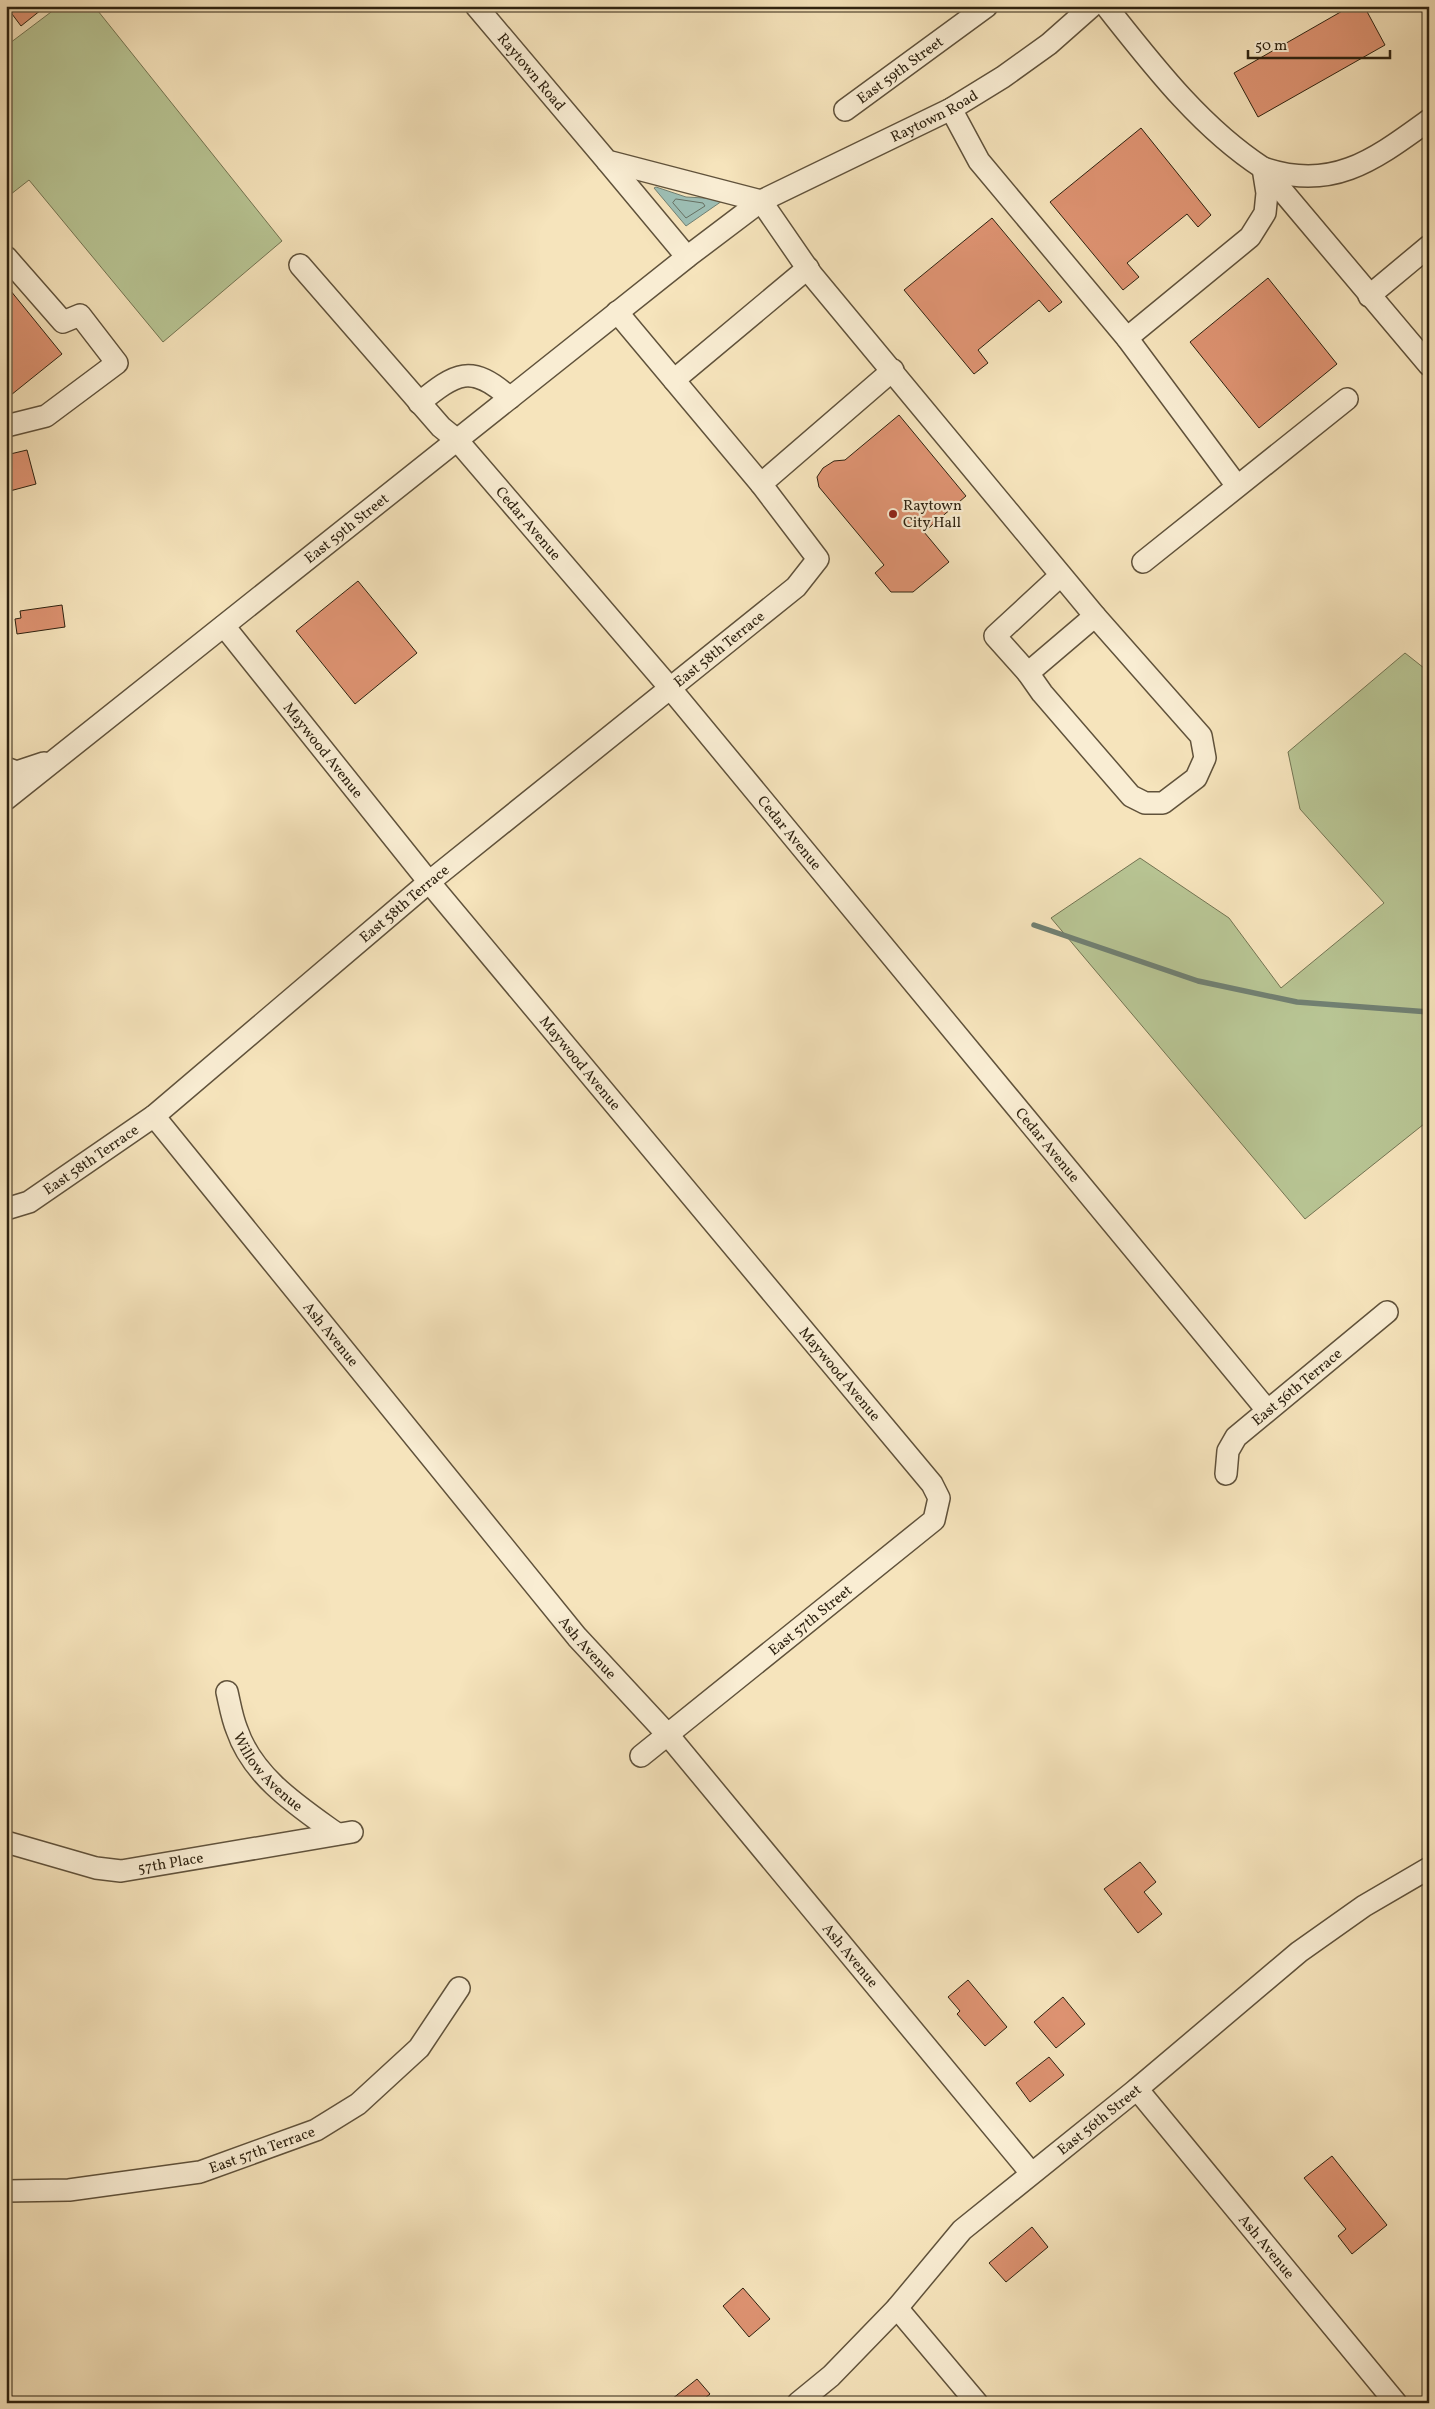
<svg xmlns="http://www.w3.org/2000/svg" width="1435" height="2409" font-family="Vollkorn,serif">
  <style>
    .green { fill: #b8c594; stroke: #737452 }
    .water { fill: #9dbeb4; stroke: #718072 }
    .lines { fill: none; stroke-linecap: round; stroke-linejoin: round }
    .shore { stroke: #667062; stroke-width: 1 }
    .stream { stroke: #718072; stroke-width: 5.5 }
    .building { fill: #de9372; stroke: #2e2210 }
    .minor-casing { stroke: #60523b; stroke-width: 24 }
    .minor { stroke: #f9edd3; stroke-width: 21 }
    .poi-dot { fill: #8f2418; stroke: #f9edd3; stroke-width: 2 }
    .labels { text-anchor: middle; stroke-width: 4.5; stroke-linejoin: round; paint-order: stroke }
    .street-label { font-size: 15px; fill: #2e2210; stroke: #f9edd3 }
    .poi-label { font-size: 15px; fill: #2e2210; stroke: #f9edd3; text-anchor: start }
  </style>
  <rect width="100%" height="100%" fill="#f6e4bc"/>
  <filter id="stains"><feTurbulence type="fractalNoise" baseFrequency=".004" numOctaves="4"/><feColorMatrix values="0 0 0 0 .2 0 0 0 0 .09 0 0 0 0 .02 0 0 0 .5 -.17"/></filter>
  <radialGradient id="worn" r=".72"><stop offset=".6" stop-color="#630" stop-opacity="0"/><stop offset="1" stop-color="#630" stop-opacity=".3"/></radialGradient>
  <path class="green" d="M59,6H94L282,241L163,342L29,180L6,198V46Z
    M1405,653L1429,672V1120L1305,1219L1051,918L1140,858L1229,918L1281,988L1384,903L1300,809L1288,752Z"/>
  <path class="water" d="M656,187L686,197L722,199V201L686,226L654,188Z"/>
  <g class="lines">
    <path class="shore" d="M676,199L703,203L705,206L686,218L673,203Z"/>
    <path class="stream" d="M1034,925L1198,981L1297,1002L1429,1012"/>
  </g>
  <path class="building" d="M6,6H46L21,26Z
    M1351,6H1364L1385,45L1258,117L1234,73Z
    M1141,128L1211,215L1198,227L1187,214L1127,263L1139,277L1123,290L1050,202Z
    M992,218L1062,302L1049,312L1039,300L978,350L988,363L974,374L904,290Z
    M1268,278L1337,364L1259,428L1190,342Z
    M6,285L62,354L6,399Z
    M899,415L966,496L924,532L949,562L913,592H891L875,573L884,565L819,487L817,477L823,468L834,461L845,460Z
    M27,450L36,484L6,492V455Z
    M358,581L417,653L355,704L296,631Z
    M62,605L65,627L17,634L15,619L21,618L20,611Z
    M1140,1862L1156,1882L1144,1892L1162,1914L1138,1933L1104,1889Z
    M968,1980L1007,2027L985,2046L957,2014L960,2011L948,1997Z
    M1063,1997L1085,2024L1056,2048L1034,2022Z
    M1049,2057L1064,2075L1030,2102L1016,2083Z
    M1332,2156L1387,2225L1352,2254L1338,2236L1346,2229L1304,2178Z
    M1032,2227L1048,2247L1006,2282L989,2263Z
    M743,2288L770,2319L749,2337L723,2306Z
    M697,2379L710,2394L699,2403H667Z"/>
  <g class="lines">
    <g class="minor-casing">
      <g id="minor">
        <path id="s1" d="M476,6L607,161L761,201"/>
        <path d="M1106,6C1152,64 1200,127 1263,168L1429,365"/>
        <path d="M951,109L979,161L1127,338L1237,486"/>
        <path id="s2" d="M845,110L987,6"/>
        <path d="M607,161L687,257"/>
        <path d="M761,201L812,275L1095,616L1028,673L995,636L1061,575"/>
        <path d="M6,257L63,322L80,315L117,363L46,416L6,426"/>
        <path id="s3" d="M300,265L441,427L457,440L670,688L1267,1410"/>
        <path d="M1369,296L1429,246"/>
        <path d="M617,312L761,484"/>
        <path d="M1127,338L1250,237L1265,213L1267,193L1263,168C1333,192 1375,159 1429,120"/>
        <path d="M674,380L808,268"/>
        <path d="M419,403C456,373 471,363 510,398"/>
        <path d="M1143,562L1347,399"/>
        <path id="s4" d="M224,626L429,882L932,1484L939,1498L934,1520L641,1756"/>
        <path d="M1028,673L1042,693L1131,796L1145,803H1163L1196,778L1205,758L1201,736L1095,616"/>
        <path d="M6,768L17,772L44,763"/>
        <path id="s5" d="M6,799L687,257L761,201L951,109L1003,77L1049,44L1092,6"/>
        <path id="s6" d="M154,1116L577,1637L668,1735L1031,2173"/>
        <path id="s7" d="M6,1209L29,1202L154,1116L429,882L796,587L818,559L761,484L893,370"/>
        <path id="s8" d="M1226,1474L1228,1451L1236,1437L1387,1312"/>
        <path id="s9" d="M227,1692C230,1705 232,1718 237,1730C253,1777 298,1806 337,1834"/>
        <path id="s10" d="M6,1842L96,1868L121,1871L352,1832"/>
        <path id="s11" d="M1137,2089L1396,2403"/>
        <path id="s12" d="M6,2191L69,2190L200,2172L316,2130L358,2104L419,2048L459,1988"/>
        <path d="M897,2308L977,2403"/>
        <path id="s13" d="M798,2403L831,2376L897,2308L962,2230L1137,2089L1299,1952L1364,1906L1429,1868"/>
      </g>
    </g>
    <use href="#minor" class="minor"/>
  </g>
  <circle class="poi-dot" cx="893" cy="514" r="5"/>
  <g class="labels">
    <g class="street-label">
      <text dy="5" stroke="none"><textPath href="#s2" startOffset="68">East 59th Street</textPath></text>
      <text dy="5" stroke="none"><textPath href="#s1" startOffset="86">Raytown Road</textPath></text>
      <text dy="5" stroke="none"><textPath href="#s5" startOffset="1156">Raytown Road</textPath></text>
      <text dy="5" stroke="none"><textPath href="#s3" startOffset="345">Cedar Avenue</textPath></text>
      <text dy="5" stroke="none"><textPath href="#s5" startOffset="435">East 59th Street</textPath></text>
      <text dy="5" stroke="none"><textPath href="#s7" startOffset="909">East 58th Terrace</textPath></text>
      <text dy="5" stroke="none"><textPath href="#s4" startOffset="159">Maywood Avenue</textPath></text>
      <text dy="5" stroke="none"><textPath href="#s3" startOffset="750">Cedar Avenue</textPath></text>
      <text dy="5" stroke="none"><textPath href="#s7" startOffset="504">East 58th Terrace</textPath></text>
      <text dy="5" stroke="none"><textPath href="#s4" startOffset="564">Maywood Avenue</textPath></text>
      <text dy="5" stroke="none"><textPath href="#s3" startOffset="1155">Cedar Avenue</textPath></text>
      <text dy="5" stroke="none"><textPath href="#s7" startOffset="99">East 58th Terrace</textPath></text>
      <text dy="5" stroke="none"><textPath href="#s6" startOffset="281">Ash Avenue</textPath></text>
      <text dy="5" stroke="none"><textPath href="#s4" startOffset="969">Maywood Avenue</textPath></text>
      <text dy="5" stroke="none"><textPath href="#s8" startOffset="118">East 56th Terrace</textPath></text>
      <text transform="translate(810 1620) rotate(-39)" y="5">East 57th Street</text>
      <text dy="5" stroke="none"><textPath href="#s6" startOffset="686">Ash Avenue</textPath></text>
      <text dy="5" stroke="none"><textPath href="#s9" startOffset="92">Willow Avenue</textPath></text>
      <text dy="5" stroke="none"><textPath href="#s10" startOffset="169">57th Place</textPath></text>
      <text dy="5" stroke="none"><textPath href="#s6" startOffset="1091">Ash Avenue</textPath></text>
      <text dy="5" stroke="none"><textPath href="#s13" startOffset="415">East 56th Street</textPath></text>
      <text dy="5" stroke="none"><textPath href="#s12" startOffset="261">East 57th Terrace</textPath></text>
      <text dy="5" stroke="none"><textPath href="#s11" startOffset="204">Ash Avenue</textPath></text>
    </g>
    <g class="poi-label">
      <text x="903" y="510">Raytown<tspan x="903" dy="17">City Hall</tspan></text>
    </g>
  </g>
  <rect width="1435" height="2409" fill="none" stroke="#f6e4bc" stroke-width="25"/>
  <rect x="8" y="8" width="1420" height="2394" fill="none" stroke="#2e2210" stroke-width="2.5"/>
  <rect x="12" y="12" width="1410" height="2384" fill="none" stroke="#2e2210"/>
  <path d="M1248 50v8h142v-8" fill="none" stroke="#2e2210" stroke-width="2.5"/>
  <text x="1255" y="50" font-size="15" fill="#2e2210" stroke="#f9edd3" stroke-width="4" paint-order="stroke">50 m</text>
  <rect width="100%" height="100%" filter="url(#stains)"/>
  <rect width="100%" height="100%" fill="url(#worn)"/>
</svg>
